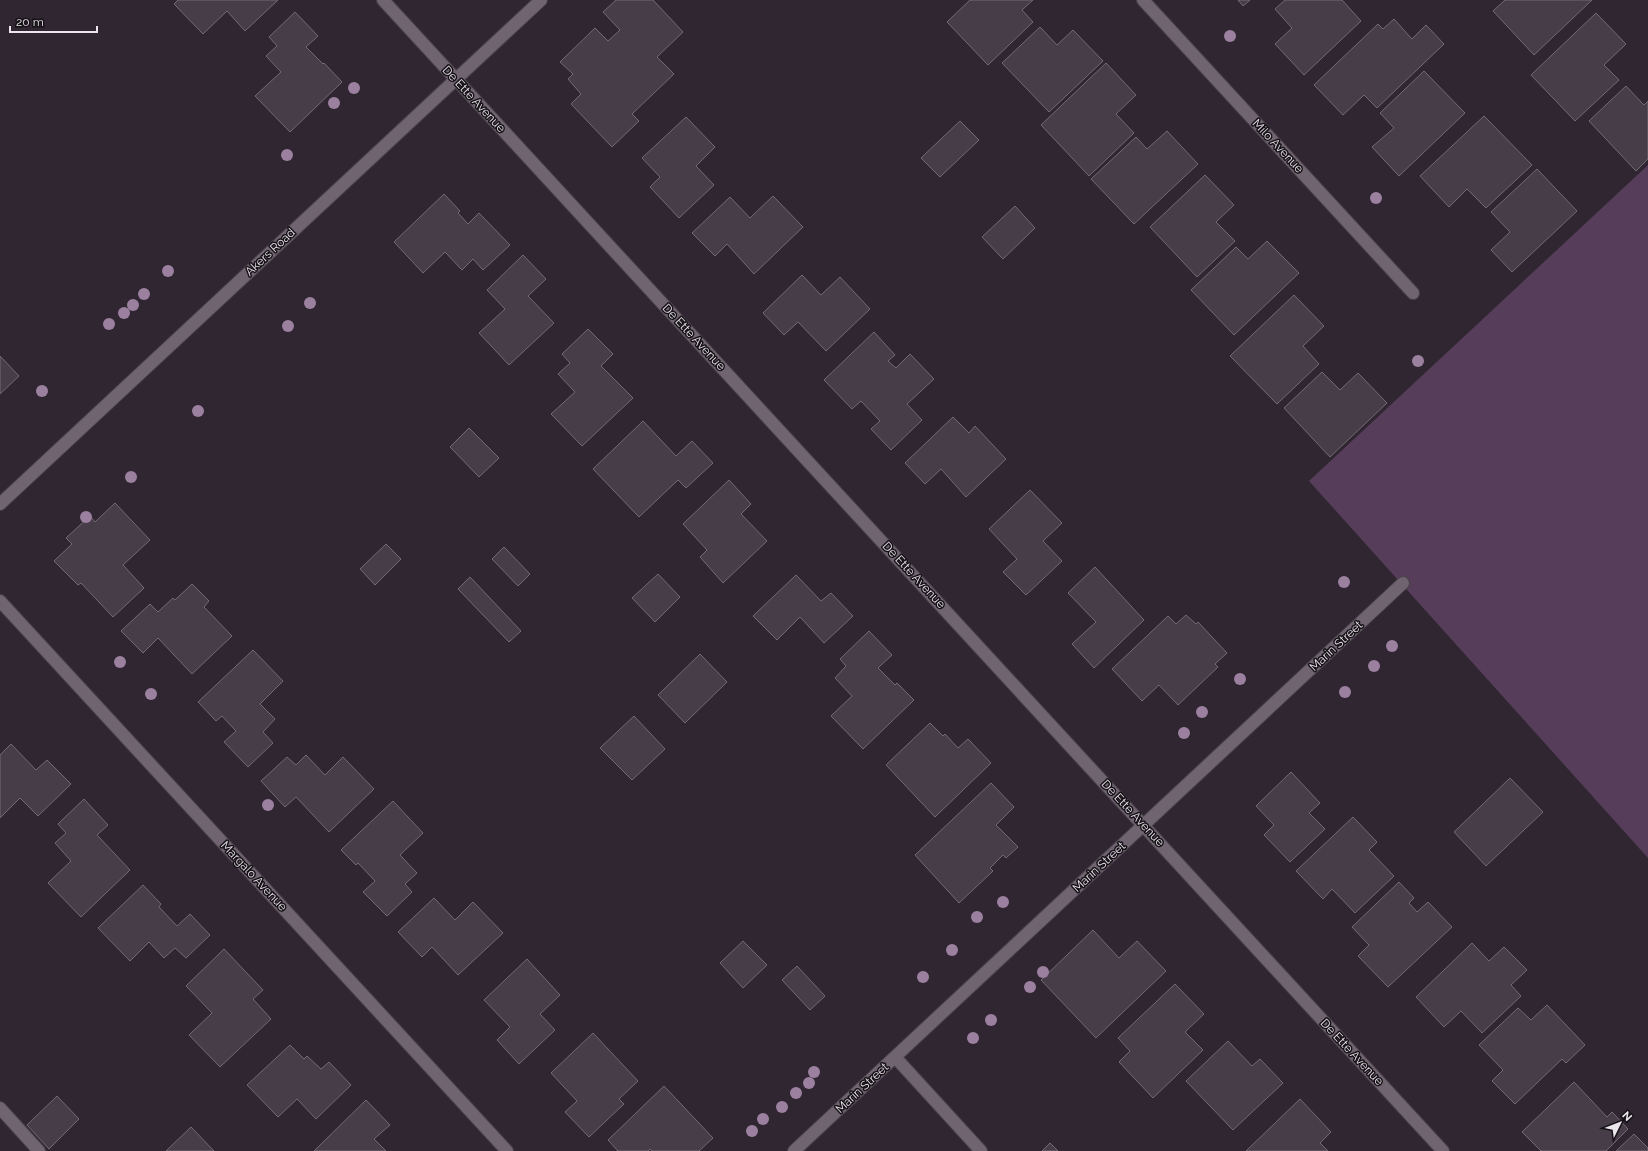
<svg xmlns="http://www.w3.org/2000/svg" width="1648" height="1151" font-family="Raleway,sans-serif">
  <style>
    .green { fill: #563d59 }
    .building { fill: #473d48; stroke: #746975 }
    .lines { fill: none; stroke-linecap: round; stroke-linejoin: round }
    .minor-casing { stroke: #4a424b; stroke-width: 14 }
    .minor { stroke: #6f6470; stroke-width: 12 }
    .tree { fill: #9c80a0 }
    .labels { text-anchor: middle; stroke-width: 3; stroke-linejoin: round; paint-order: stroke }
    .street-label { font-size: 12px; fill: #ebe5ec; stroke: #151116 }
  </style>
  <rect width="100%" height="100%" fill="#2f2631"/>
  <path class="green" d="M1648,165V858L1309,481Z"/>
  <path class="building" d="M178,0H278L245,31L227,11L203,34L174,4Z
    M616,0H653L683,32L657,57L674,74L632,114L639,121L612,147L571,104L581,94L568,79L573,74L560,62L595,28L608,41L620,30L603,12Z
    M970,0H1033L1022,10L1033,22L988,65L947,22Z
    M1238,0H1250L1243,6Z
    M1285,0H1342L1361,21L1304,75L1275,44L1292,28L1275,9Z
    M1505,0H1592L1534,55L1493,11Z
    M295,12L318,36L306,47L323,64L324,63L342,82L290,132L255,96L281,72L266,56L277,46L269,37Z
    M1596,13L1626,44L1604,65L1619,80L1575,121L1531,75Z
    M1394,19L1412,39L1426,25L1444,44L1377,108L1364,95L1343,115L1314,85L1378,24L1383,29Z
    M1040,27L1057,45L1073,30L1103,61L1049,112L1002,63Z
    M1106,63L1136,95L1116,114L1134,133L1089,176L1041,125Z
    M1424,71L1465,113L1399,176L1372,147L1394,128L1380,113Z
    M1626,86L1644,105L1648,101V159L1636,171L1589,121Z
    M1484,116L1532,165L1486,208L1467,189L1449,207L1420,176Z
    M686,117L715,147L696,166L714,185L679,218L650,187L660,177L642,158Z
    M960,121L979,140L940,177L921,158Z
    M1167,131L1198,164L1134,224L1091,179L1136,137L1147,149Z
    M1537,169L1577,211L1512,272L1491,250L1510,232L1491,212Z
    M1205,175L1234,205L1216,222L1235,241L1197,277L1150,227Z
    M444,194L460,211L458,213L468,224L479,213L510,245L483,270L473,259L462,270L445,252L423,273L394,242Z
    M773,196L803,227L754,274L727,244L715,256L692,233L730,197L750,218Z
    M1015,206L1035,228L1003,259L982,237Z
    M1267,241L1299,273L1234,335L1191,290L1236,247L1248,259Z
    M523,255L546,279L528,296L554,323L509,365L479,333L505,309L487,290Z
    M802,275L821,295L840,277L870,309L826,351L798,322L784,335L763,313Z
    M1294,295L1324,326L1303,346L1319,364L1277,404L1230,356Z
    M588,329L613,354L601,366L633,398L582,446L551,414L575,392L558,374L570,363L562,354Z
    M874,332L895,355L888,361L896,368L910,354L934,379L907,404L922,420L891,450L871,429L880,421L861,401L852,409L824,380Z
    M0,356L19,376L0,394Z
    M1322,372L1340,390L1358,373L1387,403L1330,457L1284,408Z
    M953,417L969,433L975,426L1006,459L966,497L941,469L925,484L905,463Z
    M643,421L676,456L692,441L713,463L686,488L678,480L639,517L593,469Z
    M469,428L499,458L479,477L450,447Z
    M729,480L751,504L741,514L767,541L723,583L700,557L707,550L683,524Z
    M1030,490L1062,523L1043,541L1062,561L1026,595L1003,572L1017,559L989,529Z
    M115,503L150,540L123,565L144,588L113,617L81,583L78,585L54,561L72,544L66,538L90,516L95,522Z
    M386,544L401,559L375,585L360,569Z
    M504,547L530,574L518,586L492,559Z
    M1095,567L1144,620L1094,668L1072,644L1096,622L1068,593Z
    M658,574L680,597L655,622L632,598Z
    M796,575L821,601L831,593L853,616L824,643L800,617L777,640L753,616Z
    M470,577L521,631L509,642L458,589Z
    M192,584L209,601L204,607L232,636L192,674L158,638L143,653L121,631L150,604L158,612L173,598L175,600Z
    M1186,615L1196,624L1198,622L1227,653L1215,664L1218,667L1178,705L1159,685L1142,701L1112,669L1168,616L1176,624Z
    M869,631L892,655L878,668L895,685L897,683L914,700L863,749L831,716L852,696L835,678L846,666L840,659Z
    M253,650L283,681L260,704L275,719L263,732L273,743L248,767L224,742L236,731L222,716L216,721L198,702Z
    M700,654L727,682L685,723L658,695Z
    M634,716L665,749L632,780L600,748Z
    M930,723L943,736L945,734L958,748L968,739L991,763L935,817L886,765Z
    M11,744L36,770L47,760L71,784L38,816L20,798L0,818V755Z
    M306,755L325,775L343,757L374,789L329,832L296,797L285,807L261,781L287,757L296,765Z
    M1291,772L1320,803L1309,813L1325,829L1290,862L1264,835L1274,825L1256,806Z
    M1510,778L1543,812L1486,866L1454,832Z
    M991,783L1014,807L996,825L1018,847L1006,858L1003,855L990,868L993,871L959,903L915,855Z
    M84,799L108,825L97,835L130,870L81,917L48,883L71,861L55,843L66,833L58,824Z
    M393,801L423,833L400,855L417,873L405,884L412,892L387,916L363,892L375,881L358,863L356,865L341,850Z
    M1353,817L1377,842L1369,850L1394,876L1355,913L1332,889L1323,899L1296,871Z
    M1399,882L1414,898L1409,903L1417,912L1428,902L1452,927L1388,987L1358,956L1369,945L1352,927Z
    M143,885L161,904L159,907L177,926L190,914L210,935L186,958L175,948L164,958L149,942L130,961L98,928Z
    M434,898L455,920L473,902L503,933L458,975L432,947L422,957L398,932Z
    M1093,930L1119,958L1137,941L1166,971L1096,1038L1041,980Z
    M743,941L767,965L743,988L720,963Z
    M1472,943L1489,961L1504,947L1527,970L1511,985L1521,996L1482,1033L1461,1011L1444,1027L1416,997Z
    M224,949L263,990L253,999L271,1019L220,1067L189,1035L212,1013L186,986Z
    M527,959L560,995L540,1014L555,1030L519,1064L497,1040L510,1027L484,1000Z
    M797,966L825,996L810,1010L782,980Z
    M1175,984L1204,1014L1185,1032L1203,1050L1153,1098L1119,1062L1130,1051L1118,1038Z
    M1547,1005L1585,1045L1566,1063L1562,1059L1515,1104L1492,1081L1503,1070L1479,1045L1518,1008L1531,1020Z
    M593,1033L638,1081L619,1099L624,1104L589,1137L565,1112L577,1101L551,1073Z
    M1228,1041L1252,1066L1260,1059L1283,1083L1233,1130L1186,1081Z
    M290,1045L304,1059L307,1056L321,1069L329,1062L351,1085L316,1119L297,1099L278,1117L247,1085Z
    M1574,1082L1607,1117L1612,1112L1628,1129L1606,1151H1541L1522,1132Z
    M664,1086L713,1138L699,1151H652L650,1149L648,1151H618L608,1140Z
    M57,1096L79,1119L49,1149L27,1125Z
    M1300,1099L1331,1132L1320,1143L1328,1151H1246Z
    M366,1100L390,1125L374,1139L386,1151H314Z
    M191,1127L214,1151H166Z
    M1634,1134L1648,1148V1151H1616Z
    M1050,1143L1058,1151H1042Z"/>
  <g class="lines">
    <g class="minor-casing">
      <path id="minor" d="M383,0L1443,1151
        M1143,0L1413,293
        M0,504L541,0
        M0,601L507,1151
        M895,1057L981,1151
        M0,1108L39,1151
        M794,1151L1403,583"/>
    </g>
    <use href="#minor" class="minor"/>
  </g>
  <g class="tree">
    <circle cx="1230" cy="36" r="6"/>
    <circle cx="354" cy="88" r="6"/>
    <circle cx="334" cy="103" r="6"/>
    <circle cx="287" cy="155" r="6"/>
    <circle cx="1376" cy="198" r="6"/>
    <circle cx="168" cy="271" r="6"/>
    <circle cx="144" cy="294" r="6"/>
    <circle cx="310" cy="303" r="6"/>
    <circle cx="133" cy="305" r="6"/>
    <circle cx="124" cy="313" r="6"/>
    <circle cx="109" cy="324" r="6"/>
    <circle cx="288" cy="326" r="6"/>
    <circle cx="1418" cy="361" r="6"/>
    <circle cx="42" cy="391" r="6"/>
    <circle cx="198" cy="411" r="6"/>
    <circle cx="131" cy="477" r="6"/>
    <circle cx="86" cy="517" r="6"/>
    <circle cx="1344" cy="582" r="6"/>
    <circle cx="1392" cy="646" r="6"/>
    <circle cx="120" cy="662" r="6"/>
    <circle cx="1374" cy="666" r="6"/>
    <circle cx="1240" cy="679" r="6"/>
    <circle cx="1345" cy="692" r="6"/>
    <circle cx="151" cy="694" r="6"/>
    <circle cx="1202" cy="712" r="6"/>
    <circle cx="1184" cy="733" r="6"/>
    <circle cx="268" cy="805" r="6"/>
    <circle cx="1003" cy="902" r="6"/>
    <circle cx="977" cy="917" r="6"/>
    <circle cx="952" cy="950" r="6"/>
    <circle cx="1043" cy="972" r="6"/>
    <circle cx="923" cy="977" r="6"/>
    <circle cx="1030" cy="987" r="6"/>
    <circle cx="991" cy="1020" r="6"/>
    <circle cx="973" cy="1038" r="6"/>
    <circle cx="814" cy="1072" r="6"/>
    <circle cx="809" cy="1083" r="6"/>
    <circle cx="796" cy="1093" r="6"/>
    <circle cx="782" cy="1107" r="6"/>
    <circle cx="763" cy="1119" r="6"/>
    <circle cx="752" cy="1131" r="6"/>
  </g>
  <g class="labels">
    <g class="street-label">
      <text transform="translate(474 99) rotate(47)" y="4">De Ette Avenue</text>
      <text transform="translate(1278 146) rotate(47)" y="4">Milo Avenue</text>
      <text transform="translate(270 252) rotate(-43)" y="4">Akers Road</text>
      <text transform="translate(694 337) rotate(47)" y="4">De Ette Avenue</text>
      <text transform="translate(914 575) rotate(47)" y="4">De Ette Avenue</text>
      <text transform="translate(1336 646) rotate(-43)" y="4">Marin Street</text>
      <text transform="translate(1133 813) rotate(47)" y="4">De Ette Avenue</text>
      <text transform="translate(1099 867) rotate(-43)" y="4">Marin Street</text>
      <text transform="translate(254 876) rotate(47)" y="4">Margalo Avenue</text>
      <text transform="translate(1352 1052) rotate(47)" y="4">De Ette Avenue</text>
      <text transform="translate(862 1088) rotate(-43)" y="4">Marin Street</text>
    </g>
  </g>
  <g transform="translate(1620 1123) rotate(47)" stroke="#151116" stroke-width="3" paint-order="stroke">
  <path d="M0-3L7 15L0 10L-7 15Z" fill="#ebe5ec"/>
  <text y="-6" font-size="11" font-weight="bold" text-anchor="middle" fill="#ebe5ec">N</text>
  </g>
  <path d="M10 26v6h87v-6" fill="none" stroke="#ebe5ec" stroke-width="2"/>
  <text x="16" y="26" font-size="12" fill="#ebe5ec" stroke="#151116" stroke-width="3" paint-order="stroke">20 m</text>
</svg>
